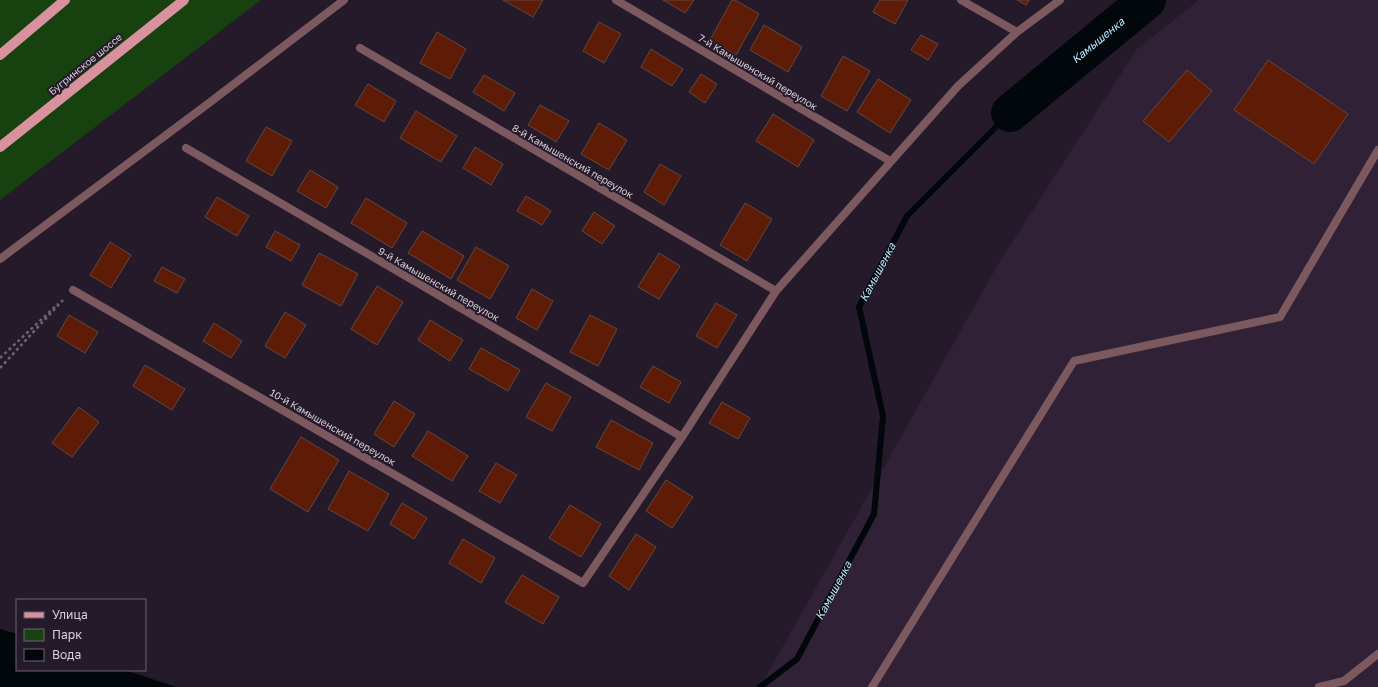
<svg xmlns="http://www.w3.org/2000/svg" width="1378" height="687" font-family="'Golos Text',sans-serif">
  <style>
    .built { fill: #302136 }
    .green { fill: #17420f }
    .water { fill: #01070b }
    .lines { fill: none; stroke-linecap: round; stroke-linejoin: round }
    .stream { stroke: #01070b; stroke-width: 6 }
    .river { stroke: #01070b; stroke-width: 38 }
    .building { fill: #5e1b06; stroke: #604942 }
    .path { stroke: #6e6472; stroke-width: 2.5; stroke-dasharray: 3 3; stroke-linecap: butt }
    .lane { stroke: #7b595e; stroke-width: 8 }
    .street { stroke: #7b595e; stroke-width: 8 }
    .primary { stroke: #d8919d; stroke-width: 10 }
    .labels { text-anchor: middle; stroke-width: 4; stroke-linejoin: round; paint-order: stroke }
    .street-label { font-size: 10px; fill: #d8d0db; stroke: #251a2a }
    .water-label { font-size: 11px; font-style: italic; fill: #bce9fc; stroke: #251a2a }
  </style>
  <rect width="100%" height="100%" fill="#251a2a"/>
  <path class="built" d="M1199,0H1378V687H760L1000,261L1137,49Z"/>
  <path class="green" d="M0,0H261L0,200Z"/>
  <path class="water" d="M0,629L17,634V670H125L176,687H0Z"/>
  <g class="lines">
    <path class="stream" id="s1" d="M760,687L797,659L874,514L883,416L859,307L907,216L1010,113"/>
    <path class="river" id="s2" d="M1010,113L1147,0"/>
  </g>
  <path class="building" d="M503,0H543L533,17Z
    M663,0H694L685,13Z
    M732,0H735L759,14L736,55L710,40Z
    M880,0H908L895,24L873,12Z
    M1017,0H1029L1026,5Z
    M599,22L621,34L604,63L583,51Z
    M764,25L802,47L788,72L750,50Z
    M437,32L466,49L450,79L420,63Z
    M921,35L938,44L928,60L911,50Z
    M651,49L683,69L672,86L641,67Z
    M843,56L870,71L847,111L821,96Z
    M1268,60L1348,114L1314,164L1234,110Z
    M1187,70L1212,91L1169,142L1143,121Z
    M701,74L717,84L705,103L689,92Z
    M484,75L515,93L504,111L473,92Z
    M878,79L911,100L890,133L857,112Z
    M368,84L396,101L384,122L355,105Z
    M540,105L569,121L556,142L528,125Z
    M416,111L457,136L441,162L400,138Z
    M773,114L814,140L798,167L756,141Z
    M599,123L627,140L609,170L581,154Z
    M266,127L292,141L272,176L246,161Z
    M475,147L503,164L491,185L463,168Z
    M660,164L681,176L664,205L644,192Z
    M310,170L338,187L326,208L297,191Z
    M526,196L551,211L542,225L517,211Z
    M217,197L249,216L237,236L205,217Z
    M366,198L407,223L392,248L351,223Z
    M745,203L772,219L747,261L720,245Z
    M594,212L615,226L602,244L582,231Z
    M275,231L300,245L291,261L266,247Z
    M422,231L464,256L451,279L408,253Z
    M110,242L131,255L111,288L90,275Z
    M476,247L509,266L490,299L457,280Z
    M319,253L358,274L341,306L302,285Z
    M659,253L680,266L659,299L638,287Z
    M162,267L185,279L177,293L154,281Z
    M377,286L403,302L377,345L351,329Z
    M532,289L553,301L537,330L516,318Z
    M716,303L737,315L717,348L696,336Z
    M285,312L306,325L285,358L265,346Z
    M69,315L98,332L85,353L57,336Z
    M590,315L617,329L598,366L570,352Z
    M430,320L463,340L450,361L418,340Z
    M214,323L242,341L231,358L203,341Z
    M481,348L520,370L508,391L469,369Z
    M145,365L185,389L172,410L133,386Z
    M653,366L681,382L669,403L640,387Z
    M546,383L571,397L552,431L526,417Z
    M394,401L415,414L394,447L374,434Z
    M722,402L750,418L738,439L709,423Z
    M79,407L99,422L72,457L52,443Z
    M611,420L653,443L639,470L596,447Z
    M428,431L468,456L452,481L412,456Z
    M301,437L339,460L308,512L270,489Z
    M496,463L517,475L500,503L479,491Z
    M349,471L389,494L368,531L328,509Z
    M666,480L693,497L672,528L646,511Z
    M402,503L427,518L414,539L390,524Z
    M570,505L601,524L581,557L549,538Z
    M636,534L656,547L629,590L609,576Z
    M463,539L495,558L481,583L449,563Z
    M522,575L559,597L543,624L505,602Z"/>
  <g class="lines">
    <path class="path" d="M0,358L58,304
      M0,368L63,300"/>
    <path class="lane" d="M872,687L1074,361L1280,317L1378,150
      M1319,687L1344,681L1378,654"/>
    <path class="street" d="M616,0L890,161
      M961,0L1017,32
      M360,48L776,291
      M186,148L682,437
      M0,259L209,103L344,0
      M73,290L583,583L682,437L776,291L958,86L1017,32L1060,0"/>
    <path class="primary" d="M0,55L65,0
      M0,147L184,0"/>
  </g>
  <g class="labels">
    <g class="street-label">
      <text transform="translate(85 64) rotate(-39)" y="4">Бугринское шоссе</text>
      <text transform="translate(758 72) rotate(31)" y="4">7-й Камышенский переулок</text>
      <text transform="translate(573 161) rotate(30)" y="4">8-й Камышенский переулок</text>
      <text transform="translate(439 284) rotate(30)" y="4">9-й Камышенский переулок</text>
      <text transform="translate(333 427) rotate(30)" y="4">10-й Камышенский переулок</text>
    </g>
    <g class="water-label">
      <text dy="4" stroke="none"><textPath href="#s2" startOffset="114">Камышенка</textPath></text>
      <text dy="4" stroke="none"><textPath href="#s1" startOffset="460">Камышенка</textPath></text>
      <text dy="4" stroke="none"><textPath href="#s1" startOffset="124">Камышенка</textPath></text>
    </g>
  </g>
  <rect x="16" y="599" width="130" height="72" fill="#251a2a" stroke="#6d6371"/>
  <rect x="24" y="612" width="20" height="6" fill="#d8919d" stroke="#6d6371"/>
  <text x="52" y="619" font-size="12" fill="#d8d0db">Улица</text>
  <rect x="24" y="629" width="20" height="12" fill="#17420f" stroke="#6d6371"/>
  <text x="52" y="639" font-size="12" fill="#d8d0db">Парк</text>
  <rect x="24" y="649" width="20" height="12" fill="#01070b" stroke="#6d6371"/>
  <text x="52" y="659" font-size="12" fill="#d8d0db">Вода</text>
</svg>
